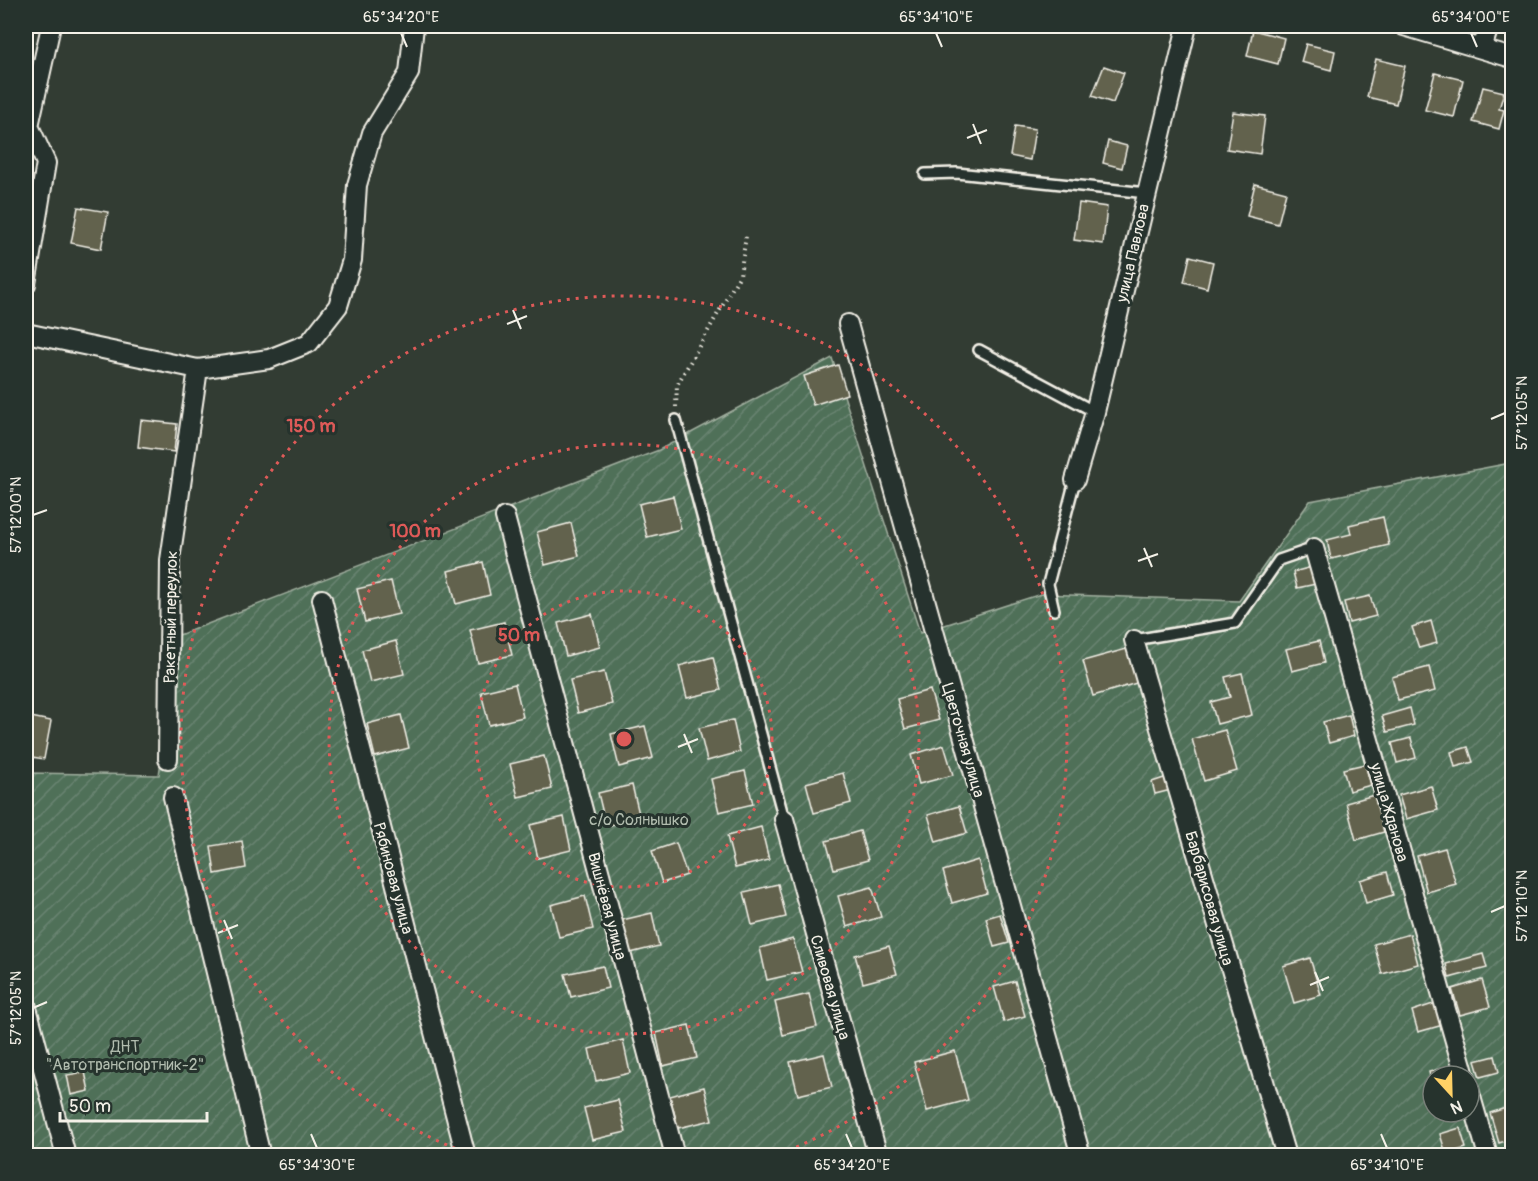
<svg xmlns="http://www.w3.org/2000/svg" width="1538" height="1181" font-family="Pangolin,sans-serif">
  <style>
    .garden { fill: url(#garden-furrows); stroke: #a2b0a0; stroke-width: 1.5; fill-rule: evenodd }
    .building { fill: #62624d; stroke: #f4f1e8; stroke-width: 1.5 }
    .lines { fill: none; stroke-linecap: round; stroke-linejoin: round }
    .lane-casing { stroke: #f4f1e8; stroke-width: 14 }
    .street-casing { stroke: #f4f1e8; stroke-width: 22 }
    .path { stroke: #f4f1e8; stroke-width: 4; stroke-dasharray: 1.5 4.5; stroke-linecap: butt }
    .lane { stroke: #26332d; stroke-width: 9 }
    .street { stroke: #26332d; stroke-width: 18 }
    .ticks { fill: none; stroke: #f4f1e8; stroke-width: 2 }
    .ring { fill: none; stroke: #de5a58; stroke-width: 3; stroke-dasharray: 3 6 }
    .labels { text-anchor: middle; stroke-width: 6; stroke-linejoin: round; paint-order: stroke }
    .street-label { font-size: 16px; fill: #f4f1e8; stroke: #26332d }
    .park-label { font-size: 16px; fill: #b2bdaf; stroke: #26332d }
    .centre { fill: #de5a58; stroke: #26332d; stroke-width: 3 }
    .ring-label { font-size: 18px; text-anchor: middle; font-weight: bold; fill: #de5a58; stroke: #26332d; stroke-width: 6; stroke-linejoin: round; paint-order: stroke }
    .neatline { fill: none; stroke: #f4f1e8; stroke-width: 2 }
    .ticks-label { font-size: 15px; text-anchor: middle; fill: #f4f1e8 }
  </style>
  <defs>
    <pattern id="garden-furrows" width="10" height="10" patternUnits="userSpaceOnUse" patternTransform="scale(1.5)"><rect width="10" height="10" fill="#4f6f59"/><path d="M-1 1l2-2M0 10L10 0M9 11l2-2" fill="none" stroke="#698471"/></pattern>
  </defs>
  <rect width="100%" height="100%" fill="#323c33"/>
  <filter id="ink" filterUnits="userSpaceOnUse"><feTurbulence type="fractalNoise" baseFrequency=".0167" numOctaves="2"/><feDisplacementMap in="SourceGraphic" scale="12" xChannelSelector="R" yChannelSelector="G"/><feConvolveMatrix kernelMatrix="1 2 1 2 8 2 1 2 1" color-interpolation-filters="sRGB"/></filter>
  <g filter="url(#ink)">
    <path class="garden" d="M832,358L920,633L1041,594L1239,601L1310,501L1511,463L1512,1155L26,1156V773L159,775L179,635L659,450ZM1433,1076H1469V1112H1433Z"/>
    <path class="building" d="M1253,30L1284,38L1278,64L1247,56Z
      M1306,44L1335,51L1331,70L1301,62Z
      M1376,59L1405,66L1396,104L1367,97Z
      M1104,66L1124,73L1113,103L1092,96Z
      M1435,73L1463,80L1454,117L1425,110Z
      M1483,87L1504,92L1499,109L1504,110L1499,129L1473,122Z
      M1233,112L1265,116L1260,154L1227,149Z
      M1015,126L1035,129L1030,160L1010,156Z
      M1108,141L1127,146L1122,168L1103,163Z
      M1255,184L1286,192L1278,224L1247,216Z
      M1079,203L1107,207L1103,244L1074,240Z
      M78,207L108,212L101,249L71,243Z
      M1190,256L1213,262L1207,288L1184,282Z
      M838,365L847,394L813,405L804,376Z
      M141,420L177,424L174,452L138,447Z
      M673,496L681,529L647,537L639,504Z
      M1383,517L1389,545L1331,559L1327,540L1351,534L1349,525Z
      M571,523L579,556L545,565L537,532Z
      M1512,544V567H1510L1505,546Z
      M483,562L490,595L456,604L448,571Z
      M1312,567L1316,584L1297,588L1293,572Z
      M391,581L399,614L365,622L357,589Z
      M1370,596L1376,616L1349,623L1344,602Z
      M592,614L600,647L566,656L558,623Z
      M1431,621L1437,643L1419,648L1412,627Z
      M504,622L512,655L478,663L470,630Z
      M396,641L404,674L370,682L362,650Z
      M1319,641L1324,663L1292,671L1286,649Z
      M1130,648L1140,682L1093,696L1083,661Z
      M713,657L721,690L687,698L679,666Z
      M1429,667L1435,691L1398,700L1392,677Z
      M604,672L612,704L578,713L570,680Z
      M1242,673L1252,715L1217,724L1211,702L1230,697L1225,677Z
      M515,684L523,717L489,725L481,692Z
      M930,690L939,720L905,729L897,699Z
      M1410,708L1414,725L1387,732L1382,716Z
      M401,715L409,748L375,757L367,724Z
      M1349,715L1354,736L1329,743L1323,722Z
      M26,716L51,721L44,759L26,756Z
      M733,720L740,752L707,761L699,728Z
      M645,726L653,758L619,767L611,734Z
      M1225,730L1237,771L1204,781L1192,739Z
      M1411,738L1416,758L1397,763L1392,743Z
      M944,745L953,775L919,784L911,755Z
      M1468,747L1473,762L1455,767L1451,752Z
      M544,756L552,789L518,797L510,764Z
      M1365,764L1371,785L1349,791L1343,769Z
      M745,771L753,804L719,812L711,779Z
      M843,773L851,803L814,813L806,783Z
      M1167,777L1171,790L1155,794L1152,782Z
      M632,785L640,818L606,826L598,793Z
      M1431,786L1438,810L1406,819L1399,795Z
      M1374,795L1384,832L1356,840L1346,803Z
      M959,806L967,833L936,842L928,815Z
      M564,817L571,850L538,858L530,825Z
      M761,827L769,860L735,868L727,836Z
      M860,831L868,860L834,869L826,841Z
      M242,841L246,868L215,874L211,846Z
      M676,843L687,875L662,883L652,851Z
      M1445,848L1456,884L1427,892L1417,856Z
      M978,860L987,893L952,903L943,871Z
      M1387,872L1393,895L1366,903L1360,880Z
      M778,884L786,917L752,925L744,892Z
      M872,887L881,917L847,927L838,896Z
      M585,896L593,929L559,937L551,905Z
      M652,913L659,946L626,954L618,921Z
      M1000,914L1009,943L994,947L986,918Z
      M1410,934L1418,964L1382,974L1374,944Z
      M793,939L802,972L767,980L760,948Z
      M889,946L897,974L863,983L855,955Z
      M1483,954L1487,968L1449,978L1446,964Z
      M1310,958L1321,995L1294,1003L1283,966Z
      M603,966L608,988L571,997L565,974Z
      M1482,980L1490,1007L1460,1015L1452,989Z
      M1015,981L1025,1016L1004,1022L994,987Z
      M809,994L817,1027L783,1035L775,1002Z
      M1436,1003L1443,1025L1418,1032L1412,1011Z
      M689,1025L697,1058L663,1066L656,1033Z
      M623,1040L630,1073L596,1081L589,1049Z
      M955,1051L968,1100L927,1111L914,1062Z
      M824,1054L832,1087L798,1095L790,1062Z
      M1495,1056L1499,1072L1480,1077L1475,1061Z
      M1448,1067L1451,1076H1433L1432,1084L1429,1072Z
      M85,1072L89,1091L71,1095L67,1075Z
      M704,1087L712,1120L678,1128L670,1096Z
      M618,1100L626,1132L592,1140L584,1108Z
      M1512,1106V1139L1499,1143L1490,1113Z
      M1460,1128L1466,1148L1446,1154L1440,1134Z
      M940,1150L942,1156H920Z"/>
    <g class="lines">
      <g class="lane-casing">
        <path id="lane" d="M925,174L957,173L1147,193
          M979,350L1095,412
          M676,420L784,819
          M1054,610L1048,584L1075,480
          M1134,640L1235,623L1279,560L1314,548"/>
      </g>
      <g class="street-casing">
        <path id="street" d="M1404,26L1512,58
          M1482,49L1489,26
          M26,284L46,163L29,126L51,26
          M848,324L1081,1156
          M26,333L198,369L269,359L309,343L338,306L352,260L357,185L372,133L409,73L414,26
          M1075,480L1095,412L1187,26
          M505,517L675,1156
          M1314,548L1465,1076
          M322,599L466,1156
          M1134,640L1286,1156
          M168,759L170,560L198,369
          M173,797L261,1156
          M784,819L878,1156
          M26,1004L66,1156
          M1469,1090L1488,1156"/>
      </g>
      <path class="path" d="M676,407L677,385L740,275L746,236"/>
      <use href="#lane" class="lane"/>
      <use href="#street" class="street"/>
    </g>
  </g>
  <path class="ticks" d="M401,33L407,47M936,33L942,47M1471,33L1477,47M973,124L981,144M967,138L987,130M513,310L521,329M507,324L527,316M1491,419L1505,413M33,515L47,510M1144,548L1152,567M1138,561L1158,554M684,734L692,753M678,747L698,739M1491,912L1505,906M224,920L232,939M218,933L238,925M1315,972L1323,991M1310,985L1329,977M33,1008L47,1002M311,1134L317,1148M846,1134L852,1148M1381,1134L1387,1148"/>
  <g class="ring">
    <circle cx="624" cy="739" r="148"/>
    <circle cx="624" cy="739" r="295"/>
    <path d="M472 1155A443 443 0 1 1 776 1155"/>
  </g>
  <g class="labels">
    <g class="street-label">
      <text transform="translate(1132 253) rotate(-77)" y="6">улица Павлова</text>
      <text transform="translate(170 617) rotate(-89)" y="6">Ракетный переулок</text>
      <text transform="translate(964 740) rotate(74)" y="6">Цветочная улица</text>
      <text transform="translate(1390 812) rotate(74)" y="6">улица Жданова</text>
      <text transform="translate(394 878) rotate(75)" y="6">Рябиновая улица</text>
      <text transform="translate(1210 898) rotate(74)" y="6">Барбарисовая улица</text>
      <text transform="translate(608 906) rotate(75)" y="6">Вишнёвая улица</text>
      <text transform="translate(831 987) rotate(74)" y="6">Сливовая улица</text>
    </g>
    <g class="park-label">
      <text x="639" y="825">с/о Солнышко</text>
      <text x="125" y="1052">ДНТ<tspan x="125" dy="18">"Автотранспортник-2"</tspan></text>
    </g>
  </g>
  <circle cx="624" cy="739" r="9" class="centre"/>
  <g class="ring-label">
    <text x="311" y="432">150 m</text>
    <text x="415" y="537">100 m</text>
    <text x="519" y="641">50 m</text>
  </g>
  <rect width="1538" height="1181" fill="none" stroke="#26332d" stroke-width="66"/>
  <g transform="translate(1451 1094) rotate(158)"><circle r="28" fill="#26332d" stroke="#787f78" stroke-width="1.5"/>
  <path d="M0-4.5L10 22L0 15L-10 22Z" fill="#ffd166"/>
  <text y="-9" font-size="16" font-weight="bold" text-anchor="middle" fill="#f4f1e8">N</text>
  </g>
  <path d="M60 1112v9h147v-9" fill="none" stroke="#f4f1e8" stroke-width="3"/>
  <text x="69" y="1112" font-size="18" fill="#f4f1e8" stroke="#26332d" stroke-width="4.5" paint-order="stroke">50 m</text>
  <rect x="33" y="33" width="1472" height="1115" class="neatline"/>
  <g class="ticks-label">
    <text x="401" y="22">65°34'20"E</text>
    <text x="936" y="22">65°34'10"E</text>
    <text x="1471" y="22">65°34'00"E</text>
    <text transform="translate(1522 413) rotate(-90)" y="5">57°12'05"N</text>
    <text transform="translate(16 515) rotate(-90)" y="5">57°12'00"N</text>
    <text transform="translate(1522 906) rotate(-90)" y="5">57°12'10"N</text>
    <text transform="translate(16 1008) rotate(-90)" y="5">57°12'05"N</text>
    <text x="317" y="1170">65°34'30"E</text>
    <text x="852" y="1170">65°34'20"E</text>
    <text x="1387" y="1170">65°34'10"E</text>
  </g>
</svg>
